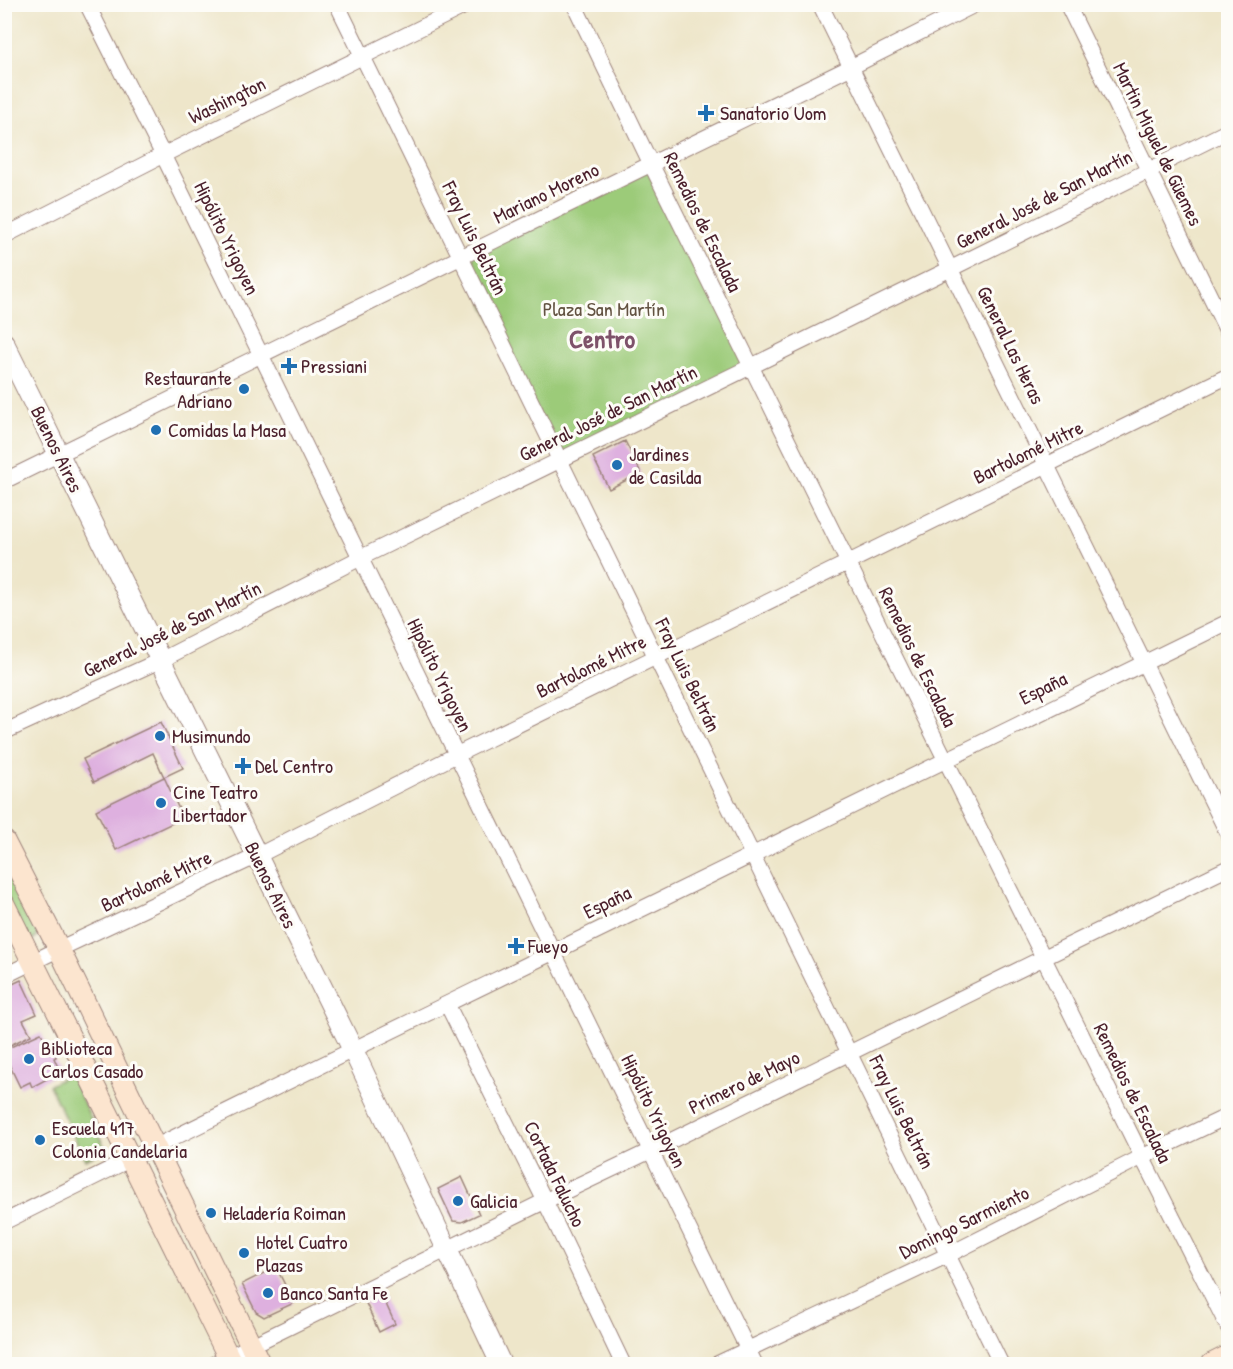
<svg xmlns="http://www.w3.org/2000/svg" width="1233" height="1369" font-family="'Patrick Hand',sans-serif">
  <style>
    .green { fill: #9ccb79; stroke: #737552; stroke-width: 1.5 }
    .building { fill: #deb0df }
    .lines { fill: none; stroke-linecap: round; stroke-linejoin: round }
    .minor-casing { stroke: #9c827a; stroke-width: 17 }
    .tertiary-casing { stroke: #9c827a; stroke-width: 22 }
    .secondary-casing { stroke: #9c827a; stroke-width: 23 }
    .minor { stroke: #fff; stroke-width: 15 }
    .tertiary { stroke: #fff; stroke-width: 20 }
    .secondary { stroke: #fce5cf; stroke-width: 21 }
    .poi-dot { fill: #1f6fb2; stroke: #fdfcf7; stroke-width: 2 }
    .labels { text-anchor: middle; stroke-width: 6; stroke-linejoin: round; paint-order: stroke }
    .street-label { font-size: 20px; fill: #4a1f2b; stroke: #fdfcf7 }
    .poi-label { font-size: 20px; fill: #4a1f2b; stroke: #fdfcf7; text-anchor: start }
    .park-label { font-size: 20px; fill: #635342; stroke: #fdfcf7 }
    .district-label { font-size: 26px; font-weight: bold; fill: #7e526a; stroke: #fdfcf7 }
  </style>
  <rect width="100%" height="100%" fill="#fdfcf7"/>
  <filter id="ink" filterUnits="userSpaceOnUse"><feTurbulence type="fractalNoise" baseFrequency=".0167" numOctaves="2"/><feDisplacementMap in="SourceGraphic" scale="12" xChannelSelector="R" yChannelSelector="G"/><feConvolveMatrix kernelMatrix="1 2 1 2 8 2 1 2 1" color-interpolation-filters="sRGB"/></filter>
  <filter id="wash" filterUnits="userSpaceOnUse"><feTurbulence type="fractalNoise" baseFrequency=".008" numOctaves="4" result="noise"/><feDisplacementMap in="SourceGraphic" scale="24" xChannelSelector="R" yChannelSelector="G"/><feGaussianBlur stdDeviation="1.35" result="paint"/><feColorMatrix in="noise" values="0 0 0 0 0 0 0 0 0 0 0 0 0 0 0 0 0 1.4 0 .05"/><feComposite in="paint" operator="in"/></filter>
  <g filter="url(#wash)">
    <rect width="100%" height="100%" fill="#eee6ca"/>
    <path class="green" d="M651,164L751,366L560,460L461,258Z
      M5,861L38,930L36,938L29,941L5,898Z
      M70,1075L106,1150L85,1159L49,1085Z"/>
    <g id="blocks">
      <path class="building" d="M625,441L641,473L609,489L593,457Z
        M161,722L183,768L164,777L153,753L94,782L83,759Z
        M164,777L183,818L116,850L96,810Z
        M21,980L37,1014L23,1020L31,1035L4,1048V988Z
        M41,1033L49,1047L52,1046L56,1057L54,1058L60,1072L32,1087L30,1082L20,1087L7,1060L4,1061V1050Z
        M462,1177L479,1214L462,1222L453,1221L438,1189Z
        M276,1267L294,1303L264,1317L256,1312L242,1284Z
        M381,1293L395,1324L379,1332L365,1301Z"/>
    </g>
  </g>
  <g filter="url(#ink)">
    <use href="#blocks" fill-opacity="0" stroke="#9c827a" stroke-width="1.5"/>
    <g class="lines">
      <g class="minor-casing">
        <path id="minor" d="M87,4L163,155L755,1364
          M337,4L1001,1364
          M574,4L651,164L1142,1157L1228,1327
          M820,4L1228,834
          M1067,4L1228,333
          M4,236L163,155L469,4
          M4,481L651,164L851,67L976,4
          M4,732L161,660L360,558L950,269L1228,131
          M4,976L59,949L257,856L456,755L1228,376
          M447,1004L545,1201L623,1364
          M4,1222C221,1113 439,1008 656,902C847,809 1037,714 1228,622
          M214,1364L545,1201L650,1151L1043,958L1228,868
          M717,1364L948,1255L1142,1157L1228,1116"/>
      </g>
      <g class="tertiary-casing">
        <path id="tertiary" d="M4,343L353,1050L501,1364"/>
      </g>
      <g class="secondary-casing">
        <path id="secondary" d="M4,841L59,949L260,1364
          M4,904L232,1364
          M1212,1364L1228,1356"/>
      </g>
      <use href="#minor" class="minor"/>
      <use href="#tertiary" class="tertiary"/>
      <use href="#secondary" class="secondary"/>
    </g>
  </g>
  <g class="poi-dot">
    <path d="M703 104h6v6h6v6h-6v6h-6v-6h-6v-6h6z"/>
    <path d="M286 357h6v6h6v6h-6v6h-6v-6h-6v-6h6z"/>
    <circle cx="244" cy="389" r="6"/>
    <circle cx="156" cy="430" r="6"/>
    <circle cx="617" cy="465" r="6"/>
    <circle cx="160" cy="736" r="6"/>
    <path d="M240 757h6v6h6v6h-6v6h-6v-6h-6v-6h6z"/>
    <circle cx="161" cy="803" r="6"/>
    <path d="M513 937h6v6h6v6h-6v6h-6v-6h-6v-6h6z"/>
    <circle cx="29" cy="1059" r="6"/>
    <circle cx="40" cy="1140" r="6"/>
    <circle cx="458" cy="1201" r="6"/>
    <circle cx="211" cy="1213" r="6"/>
    <circle cx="244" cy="1253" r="6"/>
    <circle cx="268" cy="1293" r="6"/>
  </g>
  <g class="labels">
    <g class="street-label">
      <text transform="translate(227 100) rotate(-26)" y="7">Washington</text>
      <text transform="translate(1158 144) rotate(64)" y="7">Martin Miguel de Güemes</text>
      <text transform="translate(546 193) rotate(-26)" y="7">Mariano Moreno</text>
      <text transform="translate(1044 199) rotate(-27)" y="7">General José de San Martín</text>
      <text transform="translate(703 222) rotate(64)" y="7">Remedios de Escalada</text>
      <text transform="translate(227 238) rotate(64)" y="7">Hipólito Yrigoyen</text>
      <text transform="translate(475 238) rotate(64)" y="7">Fray Luis Beltrán</text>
      <text transform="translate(1011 345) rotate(64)" y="7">General Las Heras</text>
      <text transform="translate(608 413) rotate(-26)" y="7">General José de San Martín</text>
      <text transform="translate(57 449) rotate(64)" y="7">Buenos Aires</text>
      <text transform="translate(1028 452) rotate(-26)" y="7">Bartolomé Mitre</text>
      <text transform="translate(172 629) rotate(-26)" y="7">General José de San Martín</text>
      <text transform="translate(918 657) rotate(64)" y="7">Remedios de Escalada</text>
      <text transform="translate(591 666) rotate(-26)" y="7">Bartolomé Mitre</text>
      <text transform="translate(440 675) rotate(64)" y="7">Hipólito Yrigoyen</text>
      <text transform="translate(688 675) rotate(64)" y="7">Fray Luis Beltrán</text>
      <text transform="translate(1043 688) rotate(-26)" y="7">España</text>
      <text transform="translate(156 881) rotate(-25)" y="7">Bartolomé Mitre</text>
      <text transform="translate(271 885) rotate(64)" y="7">Buenos Aires</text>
      <text transform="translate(607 902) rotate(-26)" y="7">España</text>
      <text transform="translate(744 1082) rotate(-26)" y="7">Primero de Mayo</text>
      <text transform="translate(1133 1093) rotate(64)" y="7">Remedios de Escalada</text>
      <text transform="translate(654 1111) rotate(64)" y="7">Hipólito Yrigoyen</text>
      <text transform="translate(902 1112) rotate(64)" y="7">Fray Luis Beltrán</text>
      <text transform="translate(555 1174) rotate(64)" y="7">Cortada Falucho</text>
      <text transform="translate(964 1222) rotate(-26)" y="7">Domingo Sarmiento</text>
    </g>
    <g class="poi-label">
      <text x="720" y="120">Sanatorio Uom</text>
      <text x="301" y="373">Pressiani</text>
      <text x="232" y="385" text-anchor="end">Restaurante<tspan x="232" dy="23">Adriano</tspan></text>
      <text x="168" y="437">Comidas la Masa</text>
      <text x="629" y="461">Jardines<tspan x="629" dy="23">de Casilda</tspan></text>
      <text x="172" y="743">Musimundo</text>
      <text x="255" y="773">Del Centro</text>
      <text x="173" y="799">Cine Teatro<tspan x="173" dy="23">Libertador</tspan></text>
      <text x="528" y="953">Fueyo</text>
      <text x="41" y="1055">Biblioteca<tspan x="41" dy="23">Carlos Casado</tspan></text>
      <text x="52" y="1135">Escuela 417<tspan x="52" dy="23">Colonia Candelaria</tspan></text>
      <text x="470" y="1208">Galicia</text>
      <text x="223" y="1220">Heladería Roiman</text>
      <text x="256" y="1249">Hotel Cuatro<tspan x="256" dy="23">Plazas</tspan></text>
      <text x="280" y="1300">Banco Santa Fe</text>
    </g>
    <g class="park-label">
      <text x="604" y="316">Plaza San Martín</text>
    </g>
    <g class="district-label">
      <text x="602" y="348">Centro</text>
    </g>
  </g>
  <rect width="1233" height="1369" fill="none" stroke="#fdfcf7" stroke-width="24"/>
</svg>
